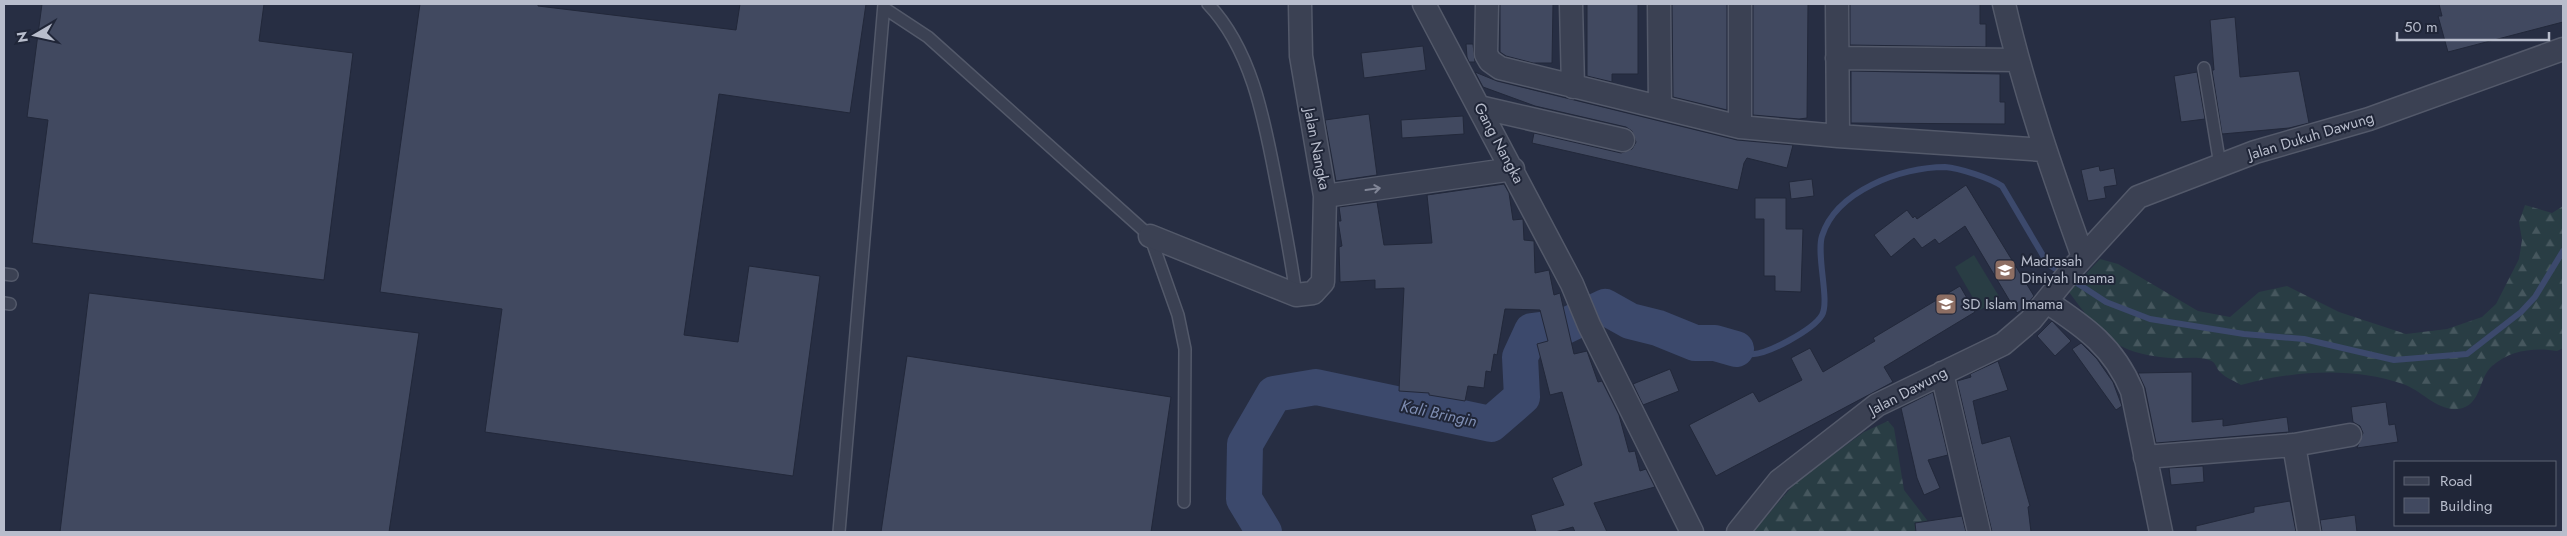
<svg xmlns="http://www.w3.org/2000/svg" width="2567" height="536" font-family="Jost,sans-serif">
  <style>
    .green { fill: #293d44 }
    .forest { fill: url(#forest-firs) }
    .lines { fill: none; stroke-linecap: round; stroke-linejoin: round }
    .stream { stroke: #3c496c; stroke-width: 6 }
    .river { stroke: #3c496c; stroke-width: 36 }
    .building { fill: #414960; stroke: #22283a }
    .service-casing { stroke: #53596a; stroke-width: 14 }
    .minor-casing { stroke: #53596a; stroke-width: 25 }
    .service { stroke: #3b4153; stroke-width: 11 }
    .minor { stroke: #3b4153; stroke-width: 22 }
    .oneway { stroke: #808596 }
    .labels { text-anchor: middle; stroke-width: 4; stroke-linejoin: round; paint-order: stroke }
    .street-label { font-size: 15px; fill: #b8bdcc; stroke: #202638 }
    .poi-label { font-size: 15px; fill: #b8bdcc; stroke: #202638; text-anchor: start }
    .water-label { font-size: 16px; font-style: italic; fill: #7f8eb3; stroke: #202638 }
  </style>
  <defs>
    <pattern id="forest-firs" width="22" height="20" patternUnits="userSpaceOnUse" patternTransform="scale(1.25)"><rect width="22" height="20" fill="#293d44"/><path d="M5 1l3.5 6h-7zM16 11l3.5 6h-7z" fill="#46575e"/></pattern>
  </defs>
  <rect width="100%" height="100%" fill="#272e43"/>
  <path class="green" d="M1974,255L2000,298L1980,310L1955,267Z"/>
  <path class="forest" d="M2525,205L2552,213L2563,206V348L2557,351C2535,347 2510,350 2492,366C2478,378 2482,406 2458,409C2437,411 2421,390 2403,384C2351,366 2293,371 2241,385C2235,381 2226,378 2221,373C2215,368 2217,362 2209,360C2197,356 2182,359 2170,358C2113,353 2101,335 2069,292L2100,259L2118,264L2198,311L2230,317L2259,292L2287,286L2339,312L2406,334L2447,329L2482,317L2496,304L2519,259L2522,240L2519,222Z
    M1888,421L1894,428L1904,490L1927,520L1928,532H1753L1796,482L1864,432Z"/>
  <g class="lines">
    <path class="stream" d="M1736,349C1740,351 1745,354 1750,354C1766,356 1814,329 1822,315C1830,301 1816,255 1822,236C1836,191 1901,167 1945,167C1959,168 1990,178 2002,186L2048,264L2106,302L2150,319L2244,334L2304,339L2394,360L2467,354L2521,312L2535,297L2563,251"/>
    <path class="river" d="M1264,532L1244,499L1245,444L1274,394L1316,387L1491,424L1522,397L1520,357L1532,331L1563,327L1605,307L1630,321L1658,328L1695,343H1715L1736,349"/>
  </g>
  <path class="building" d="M42,4H264L259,41L353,53L324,280L32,243L48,120L27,117Z
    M420,4H538V6L736,30L740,4H866L850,113L719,94L684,335L738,342L749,266L820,276L793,476L485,432L502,309L380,292Z
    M1500,4H1553L1552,63H1533L1506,56L1500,52Z
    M1587,4H1638V74H1612V82L1587,76Z
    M1672,4H1727V110L1673,97Z
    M1753,4H1808L1807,118L1799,119L1753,115Z
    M1850,4H1980V24H1986V47L1850,45Z
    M2439,4H2563V22L2448,52L2438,16H2442Z
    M2235,17L2240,77L2299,71L2309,123L2289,128L2222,134L2212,70H2214L2210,20Z
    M1466,44H1473L1475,62H1469L1467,57Z
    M1423,46L1426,70L1364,78L1361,53Z
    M1851,71L2000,74V102H2005V124L1851,123Z
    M1475,72L1497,81L1737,140L1793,145L1787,168L1747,158L1744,163L1738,190L1532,143L1534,133L1621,153L1632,149L1636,142L1632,131L1626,127L1535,106L1483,87Z
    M2197,72L2205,119L2181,122L2174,76Z
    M1369,114L1377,175L1336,181L1325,120Z
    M1463,116L1464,134L1402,138L1401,120Z
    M2099,166L2100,171L2114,168L2117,185L2104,187L2106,198L2088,201L2081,170Z
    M1812,179L1814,196L1791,199L1789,182Z
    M1504,184L1509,193L1513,220L1523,219L1524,240L1534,241L1535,273L1549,270L1554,295L1560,293L1574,354L1587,351L1598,382L1602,381L1619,415L1629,452L1635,451L1640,471L1646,469L1655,487L1594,503L1607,532H1575L1573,527L1555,532H1536L1531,515L1564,505L1552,478L1582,465L1562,392L1550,395L1537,344L1548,341L1540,310L1505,309L1497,355L1494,354L1491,372L1486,371L1484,388L1468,386L1465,401L1429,395V393L1399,391L1404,288L1375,289V280L1340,282L1339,247L1342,246L1338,221H1341L1339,207L1377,202L1384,245L1432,243L1427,195Z
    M1966,185L2034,296L2023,309L2017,313L1965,226L1939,244L1935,239L1922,248L1914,238L1891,257L1874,235L1907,210L1913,218L1915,216L1917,219Z
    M1755,198H1786V229H1803L1801,292L1775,291V276H1764V219H1755Z
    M1960,286L1975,312L1884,367L1893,382L1716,476L1689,425L1753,392L1759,402L1802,380L1791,358L1810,348L1823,372L1875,341L1873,338Z
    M89,293L419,333L389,532H60Z
    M2052,321L2071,341L2055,356L2037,336Z
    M2081,343L2097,359L2113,382L2122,406L2116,410L2072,349Z
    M907,356L1171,397L1151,532H881Z
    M1998,361L2008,390L1973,401L1982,444L2010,436L2030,506L2028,507L2031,532H1992L1957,381L1971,377L1970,374Z
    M1670,369L1679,391L1643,405L1633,384Z
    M2192,372V422L2223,419V426L2287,417L2289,432L2156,443L2145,388L2138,373Z
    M1933,392L1948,455L1928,460L1940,488L1924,495L1917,478L1901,408Z
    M2386,402L2389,425L2395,424L2398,442L2357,448L2363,433L2360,426L2353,422L2351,407Z
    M2203,466L2204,482L2171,485L2169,468Z
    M2290,501L2296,532H2196V526L2254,512V507Z
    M2355,515L2357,532H2322L2320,520Z
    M1962,516L1966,532H1916L1915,523Z"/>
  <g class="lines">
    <g class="service-casing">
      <path id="service" d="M1208,4C1253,51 1265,124 1277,186C1284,222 1291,258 1296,295
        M884,8L928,37L1150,236L1178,315L1185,349L1184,502
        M2204,68L2220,165
        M4,274L12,275
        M4,303L10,304
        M839,532L884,4"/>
    </g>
    <g class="minor-casing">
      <path id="minor" d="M1424,4L1572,284L1589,325L1692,532
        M1487,4L1486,54L1490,61L1500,68L1740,127L1838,136L2044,150
        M1571,4L1573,87
        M1659,4L1660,107
        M1740,4V127
        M1837,4L1838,136
        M2004,4C2024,91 2053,174 2083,257
        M1837,58L2017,60
        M1479,107L1623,140
        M1325,196L1513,169
        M1150,236L1296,295L1313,293L1323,282L1325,196L1301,56L1300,4
        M2047,302C2085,327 2114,347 2132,391L2161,532
        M1942,373L1979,532
        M2294,445L2309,532
        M2145,457L2294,445L2350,435
        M1738,532L1779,481L1877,405L2003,344L2031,320L2074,267L2138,197L2255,152L2369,119L2563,49"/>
    </g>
    <use href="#service" class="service"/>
    <use href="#minor" class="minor"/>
  </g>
  <defs><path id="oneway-shaft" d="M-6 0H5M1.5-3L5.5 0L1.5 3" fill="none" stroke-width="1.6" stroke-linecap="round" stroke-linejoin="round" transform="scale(1.25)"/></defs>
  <use class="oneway" href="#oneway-shaft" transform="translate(1373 189) rotate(-8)"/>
  <defs>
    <g id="school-square" transform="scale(1.125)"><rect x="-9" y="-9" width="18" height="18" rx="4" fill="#8d6e63" stroke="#202638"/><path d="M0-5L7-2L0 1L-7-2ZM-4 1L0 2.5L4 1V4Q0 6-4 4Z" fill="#fff"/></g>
  </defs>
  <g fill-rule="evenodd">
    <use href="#school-square" x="2005" y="270"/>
    <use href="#school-square" x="1946" y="304"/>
  </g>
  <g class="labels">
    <g class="street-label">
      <text transform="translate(2311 136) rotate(-17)" y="5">Jalan Dukuh Dawung</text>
      <text transform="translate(1499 143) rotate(62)" y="5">Gang Nangka</text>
      <text transform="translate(1317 149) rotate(79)" y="5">Jalan Nangka</text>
      <text transform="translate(1908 391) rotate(-28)" y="5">Jalan Dawung</text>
    </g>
    <g class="poi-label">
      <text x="2021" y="266">Madrasah<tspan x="2021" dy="17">Diniyah Imama</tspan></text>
      <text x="1962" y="309">SD Islam Imama</text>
    </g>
    <g class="water-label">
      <text transform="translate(1439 413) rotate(12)" y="6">Kali Bringin</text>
    </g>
  </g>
  <rect width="2567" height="536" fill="none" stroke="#b8bdcc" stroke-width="10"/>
  <rect x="2394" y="461" width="162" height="65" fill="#202638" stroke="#5d6273"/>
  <rect x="2404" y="477" width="25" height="8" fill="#3b4153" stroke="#5d6273"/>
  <text x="2440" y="486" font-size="15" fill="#b8bdcc">Road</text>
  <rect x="2404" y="498" width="25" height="15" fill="#414960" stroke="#5d6273"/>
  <text x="2440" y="511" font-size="15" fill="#b8bdcc">Building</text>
  <g transform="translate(35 35) rotate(261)" stroke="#202638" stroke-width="4" paint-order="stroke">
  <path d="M0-4L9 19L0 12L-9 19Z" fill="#b8bdcc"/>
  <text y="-8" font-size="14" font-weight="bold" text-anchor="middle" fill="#b8bdcc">N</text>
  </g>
  <path d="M2397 32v8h152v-8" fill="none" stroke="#b8bdcc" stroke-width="2.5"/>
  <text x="2404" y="32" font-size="15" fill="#b8bdcc" stroke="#202638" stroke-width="4" paint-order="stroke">50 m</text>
</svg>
